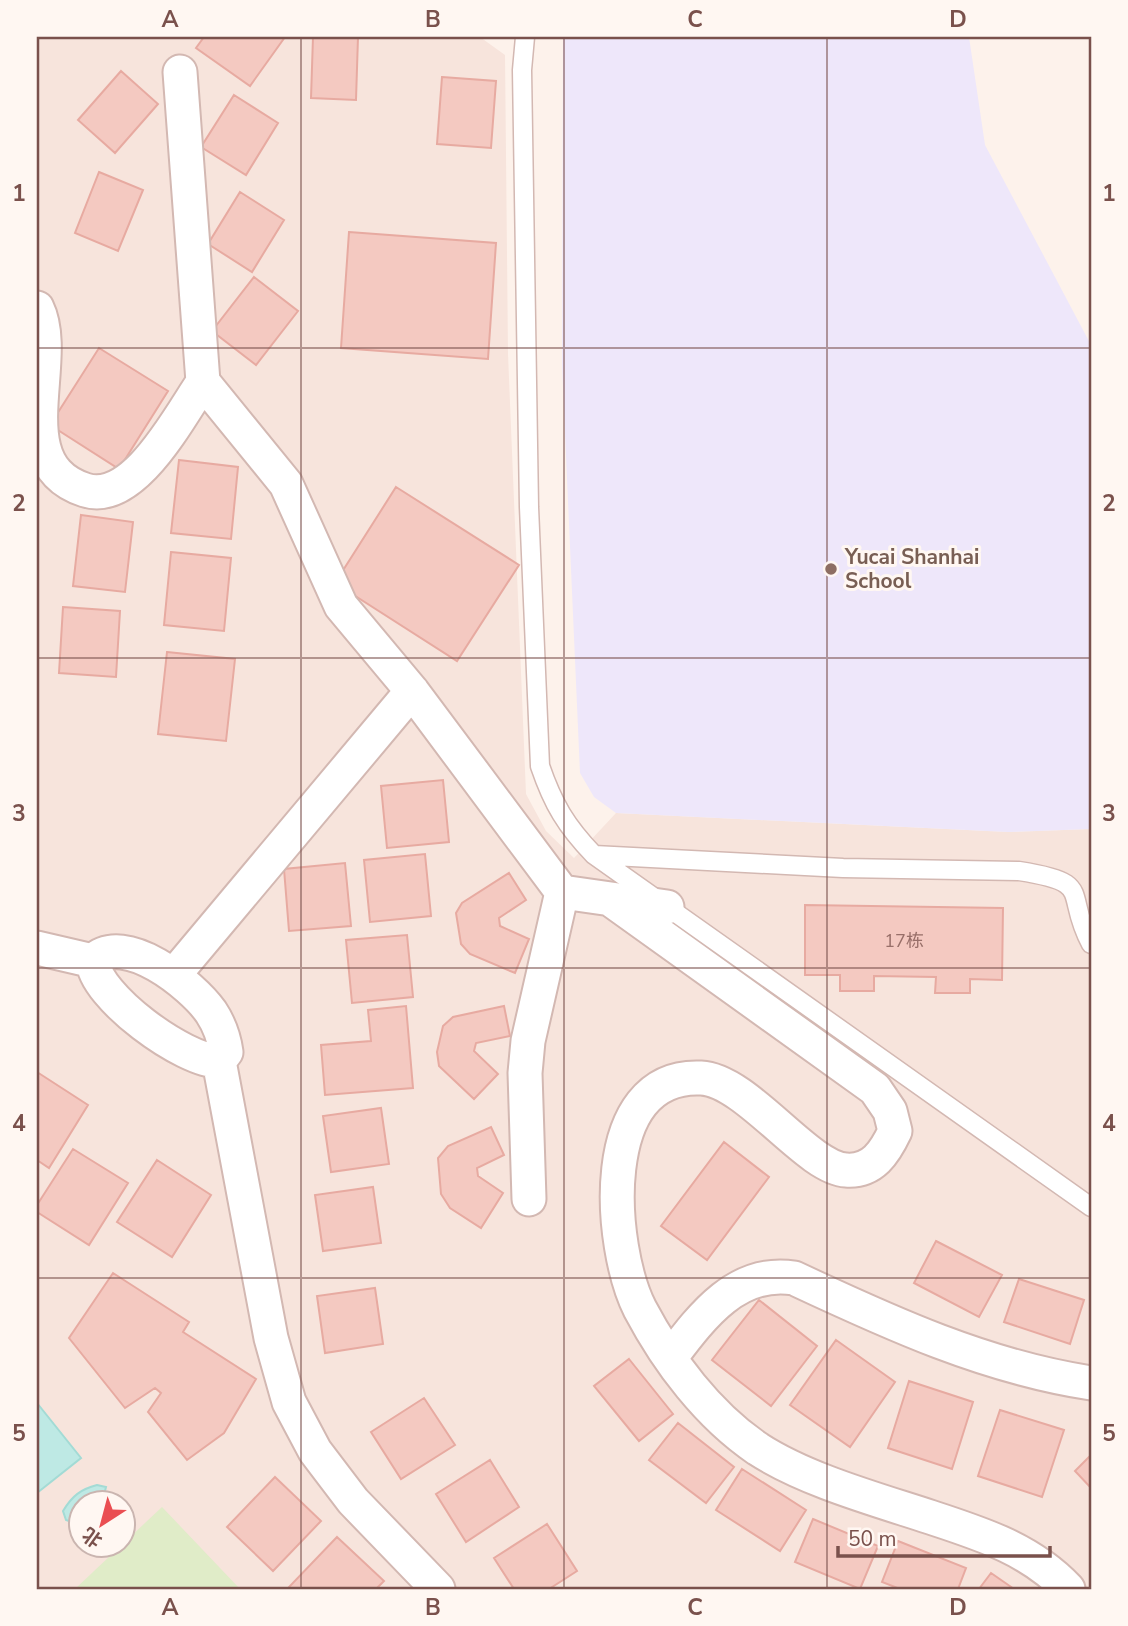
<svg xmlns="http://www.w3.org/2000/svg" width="1128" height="1626" font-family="'Nunito Sans','Noto Sans SC',sans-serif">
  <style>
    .residential { fill: #f7e4dc; fill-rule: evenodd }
    .education { fill: #eee7fa }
    .green { fill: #e0ecc8 }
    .water { fill: #bee9e4; stroke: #a3dbd5; stroke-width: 2 }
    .building { fill: #f4c9c1; stroke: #e7aaa1; stroke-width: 2 }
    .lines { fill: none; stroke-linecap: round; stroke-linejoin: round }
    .service-casing { stroke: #d3b8b2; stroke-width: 21 }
    .minor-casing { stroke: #d3b8b2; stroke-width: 37 }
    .service { stroke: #fff; stroke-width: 18 }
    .minor { stroke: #fff; stroke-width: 33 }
    .grid { fill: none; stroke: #7a514c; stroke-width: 2; stroke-opacity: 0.55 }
    .education-dot { fill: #8d6e63; stroke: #fff7f2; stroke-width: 2.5 }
    .labels { text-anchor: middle; stroke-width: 6; stroke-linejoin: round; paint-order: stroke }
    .number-label { font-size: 18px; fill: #986f69 }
    .education-label { font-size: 21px; font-weight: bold; fill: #785e54; stroke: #fff7f2; text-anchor: start }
    .neatline { fill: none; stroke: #7a514c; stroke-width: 2.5 }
    .grid-label { font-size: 23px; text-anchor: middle; font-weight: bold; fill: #7a514c }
  </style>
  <rect width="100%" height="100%" fill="#fdf2eb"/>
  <path class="residential" d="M37,37H480L505,55L508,354L526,794L546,831L574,858L616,813L1008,832L1091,829V1589H37ZM80,1504H122V1546H80Z"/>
  <path class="education" d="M563,37H969L985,145L1091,345V829L1008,832L616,813L594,797L580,773L562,365Z"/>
  <path class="green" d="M162,1507L240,1589H75Z"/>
  <path class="water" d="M37,1403L81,1458L37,1493Z
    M97,1485L106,1487L102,1503L80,1504V1520L74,1523L66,1520L63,1511C72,1496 81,1489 97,1485Z"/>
  <path class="building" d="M204,37H285L250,86L196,48Z
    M313,37H358L356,100L311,98Z
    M121,71L158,104L115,153L78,120Z
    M442,77L496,81L491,148L437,144Z
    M234,95L278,123L246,175L201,147Z
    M99,172L143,190L118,251L75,233Z
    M240,192L284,220L252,272L208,244Z
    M349,232L496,243L488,359L341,348Z
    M254,277L298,311L256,365L212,331Z
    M99,348L168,391L119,469L50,425Z
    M179,460L238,467L231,539L171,533Z
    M396,487L519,565L457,661L335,583Z
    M81,515L133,522L125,592L73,586Z
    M171,552L231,558L224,631L164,625Z
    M63,607L120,611L116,677L59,673Z
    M167,652L235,659L226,741L158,734Z
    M443,780L449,842L387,848L381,786Z
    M425,854L431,916L370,922L364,860Z
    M345,863L351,926L289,931L284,869Z
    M509,873L526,900L499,918L500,926L529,939L515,973L470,954L461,944L456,913L462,903Z
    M805,905L1003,908L1002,980L970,979V993H935L936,977L874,976V991H840V975H805Z
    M407,935L413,997L352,1003L346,940Z
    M406,1006L413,1088L325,1095L321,1045L371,1041L368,1010Z
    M504,1006L510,1036L476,1043L474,1051L498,1074L474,1099L439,1066L437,1052L443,1026L453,1017Z
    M37,1072L88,1105L49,1168L37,1160Z
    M381,1108L389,1164L331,1172L323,1116Z
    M491,1127L504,1155L477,1168L478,1176L503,1193L481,1228L450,1208L441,1194L438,1158L448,1146Z
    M724,1142L769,1177L707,1260L661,1226Z
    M73,1149L128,1183L89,1245L37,1212V1205Z
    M157,1160L211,1195L172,1257L117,1222Z
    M373,1187L381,1243L323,1251L315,1195Z
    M936,1241L1002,1275L979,1317L914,1283Z
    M113,1273L189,1322L183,1332L256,1379L224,1433L187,1460L148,1412L161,1393L155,1388L125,1408L69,1338Z
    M1019,1279L1084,1300L1070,1344L1004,1322Z
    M375,1288L383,1344L325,1353L317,1296Z
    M759,1300L817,1346L771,1406L712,1360Z
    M836,1340L895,1382L850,1447L790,1405Z
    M629,1359L673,1414L639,1441L594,1386Z
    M909,1381L973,1402L952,1469L888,1448Z
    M424,1398L455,1445L401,1479L371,1432Z
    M1000,1410L1064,1430L1042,1497L978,1476Z
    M678,1423L734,1467L706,1503L649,1460Z
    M1091,1455V1488L1075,1471Z
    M490,1460L519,1507L466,1542L436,1494Z
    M742,1469L806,1510L780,1551L716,1510Z
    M275,1477L321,1521L273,1571L227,1527Z
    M813,1519L878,1546L860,1589L795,1562Z
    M547,1524L577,1571L549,1589H514L494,1558Z
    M337,1537L384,1581L376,1589H292L289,1587Z
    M898,1541L966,1568L958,1589H900L882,1582Z
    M991,1573L1014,1589H979Z"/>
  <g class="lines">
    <g class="service-casing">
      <path id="service" d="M525,37L522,70L529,507L540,766C553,804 566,826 594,855L1091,1207
        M594,855L843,868L1019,871C1096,883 1063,892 1091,944"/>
    </g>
    <g class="minor-casing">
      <path id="minor" d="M180,72L203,382L286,484L341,606L412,691L562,892L667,907
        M37,308C63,361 5,464 85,490C134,506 180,415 203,382
        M610,899L875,1089L890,1111L895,1131C885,1152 873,1172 846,1170C807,1168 747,1080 701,1078C594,1073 609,1248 640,1309C668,1362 708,1415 758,1449C806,1480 875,1499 930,1517C982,1534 1030,1549 1068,1589
        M37,948L93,961
        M174,975L412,691
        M219,1061C185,1062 94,996 93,961C124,930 192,985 211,1012C219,1024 224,1038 226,1052L219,1061L271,1338L289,1402L315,1451L353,1501L438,1589
        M529,1199L525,1073L528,1041L562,892
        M671,1357C702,1316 737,1269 794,1278C890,1323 986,1367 1091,1383"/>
    </g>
    <use href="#service" class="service"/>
    <use href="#minor" class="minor"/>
  </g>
  <path class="grid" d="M301,37V1589M564,37V1589M827,37V1589M37,348H1091M37,658H1091M37,968H1091M37,1278H1091"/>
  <circle class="education-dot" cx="831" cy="569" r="7"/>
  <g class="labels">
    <g class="number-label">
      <text x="904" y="947">17栋</text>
    </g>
    <g class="education-label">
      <text x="845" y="564">Yucai Shanhai<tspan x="845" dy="24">School</tspan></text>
    </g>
  </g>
  <rect width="1128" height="1626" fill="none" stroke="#fff7f2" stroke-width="77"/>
  <g transform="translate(102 1524) rotate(216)"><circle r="33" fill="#fff7f2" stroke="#cab5b0" stroke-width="2"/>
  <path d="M0-5L12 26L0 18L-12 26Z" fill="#ea4e52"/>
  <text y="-10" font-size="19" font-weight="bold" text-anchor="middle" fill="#7a514c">北</text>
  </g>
  <path d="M838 1546v10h212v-10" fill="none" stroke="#7a514c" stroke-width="3.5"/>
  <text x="848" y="1546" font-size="21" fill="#7a514c" stroke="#fff7f2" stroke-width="5" paint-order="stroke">50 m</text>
  <rect x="38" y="38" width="1052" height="1550" class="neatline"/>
  <g class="grid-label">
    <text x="170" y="27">A</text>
    <text x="433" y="27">B</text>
    <text x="695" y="27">C</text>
    <text x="958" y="27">D</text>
    <text x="19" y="201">1</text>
    <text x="1109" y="201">1</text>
    <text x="19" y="511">2</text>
    <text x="1109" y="511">2</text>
    <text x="19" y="821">3</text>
    <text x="1109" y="821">3</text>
    <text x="19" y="1131">4</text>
    <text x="1109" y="1131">4</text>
    <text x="19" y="1441">5</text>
    <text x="1109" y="1441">5</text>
    <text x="170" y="1615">A</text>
    <text x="433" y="1615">B</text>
    <text x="695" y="1615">C</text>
    <text x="958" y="1615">D</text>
  </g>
</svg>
